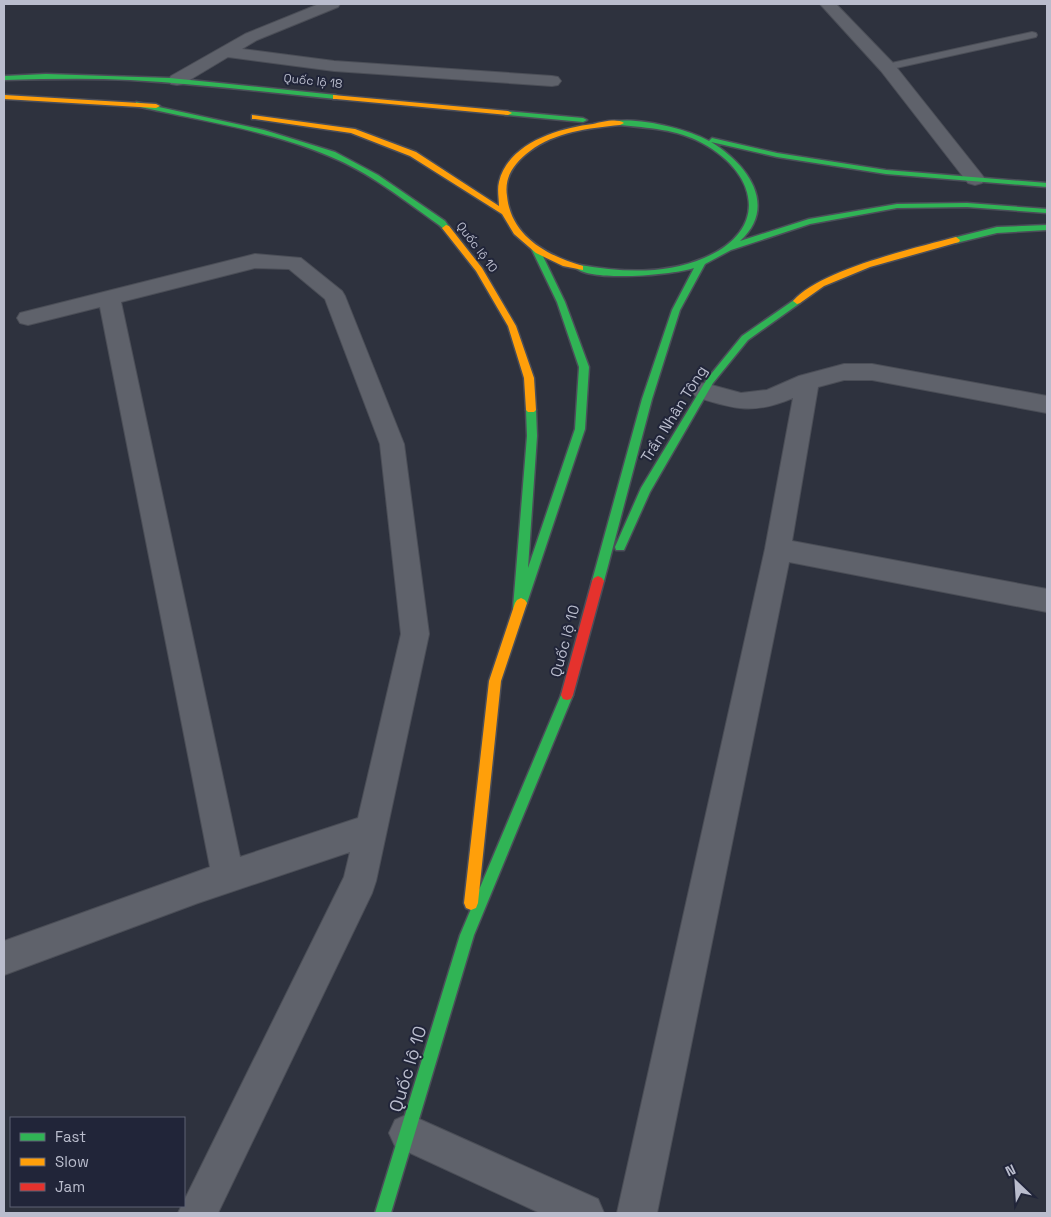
<svg xmlns="http://www.w3.org/2000/svg" width="1051" height="1217" font-family="'Space Grotesk',sans-serif">
  <style>
    .lines { fill: none; stroke-linecap: round; stroke-linejoin: round }
    .lane-casing { stroke: #4b4e57; stroke-width: 2 }
    .street-casing { stroke: #4b4e57; stroke-width: 2 }
    .fast-casing { stroke: #4b4e59; stroke-width: 3 }
    .slow-casing { stroke: #4b4e59; stroke-width: 3 }
    .jam-casing { stroke: #4b4e59; stroke-width: 3 }
    .lane { fill: #5f626b; fill-rule: evenodd }
    .street { fill: #5f626b; fill-rule: evenodd }
    .fast { fill: #30b455; fill-rule: evenodd }
    .slow { fill: #ff9f0a; fill-rule: evenodd }
    .jam { fill: #e5322d; fill-rule: evenodd }
    .labels { text-anchor: middle; stroke-width: 4; stroke-linejoin: round; paint-order: stroke }
    .far-street-label { font-size: 12px; fill: #babdcd; stroke: #212539 }
    .street-label { font-size: 15px; fill: #babdcd; stroke: #212539 }
    .near-street-label { font-size: 18px; fill: #babdcd; stroke: #212539 }
  </style>
  <rect width="100%" height="100%" fill="#2e323e"/>
  <g class="lines">
    <g class="lane-casing">
      <path id="lane" d="M1032,32L1036,33L1037,35L1036,37L887,70L882,67L887,64Z"/>
    </g>
    <g class="street-casing">
      <path id="street" d="M319,4H340L338,7L257,40L242,49L334,61L552,76L558,77L561,81L558,85L552,86L334,71L228,57L183,84L177,85L171,84L168,80L171,76L245,34Z
        M820,4H836L893,63L982,175L985,179L982,183L975,185L968,183L881,71Z
        M255,254L301,258L342,291L345,296L404,444L429,634L376,881L372,893L218,1213H178L344,877L350,852L198,903L4,975V941L210,867L100,307L28,325L20,323L17,318L20,313L28,311ZM255,268L289,269L325,299L380,444L401,634L358,818L240,857L121,302Z
        M844,364H872L1047,396V413L872,380H844L818,387L792,541L1047,589V612L789,562L657,1213H617L765,549L793,398C753,415 735,409 696,397L692,391L696,385L704,383L741,393L767,390L799,376Z
        M408,1114L598,1199L604,1213H540L395,1146L389,1133L395,1120Z"/>
    </g>
    <g class="fast-casing">
      <path id="fast" d="M46,74L170,78L336,95L340,97L336,99C267,92 199,84 130,80C88,78 46,79 4,80V76Z
        M136,102L264,130L335,152L378,175L445,221L450,228L446,231L439,225C404,200 369,172 329,156C268,130 201,121 136,106Z
        M505,111L583,118L587,120L583,122L508,115H505Z
        M617,121C641,118 688,129 709,141L712,138L777,153L886,170L1047,183V187L886,174L777,157L711,142C746,163 779,205 740,241L809,219L897,204L967,203L1047,209V213L967,207L897,208L810,224L731,250L705,264L680,310L652,399L604,581L602,584H594L592,581L642,399L672,310L694,268C673,275 592,282 576,268L580,265C621,272 665,275 704,258C770,230 758,173 702,143C677,129 648,128 620,125L616,123Z
        M1047,225V230L997,233L956,243L952,240L953,238L997,227Z
        M535,245L539,248L565,302L589,367L585,429L527,603L523,611H515L513,608L527,436L526,410L531,406L536,410L537,436L528,568L575,429L579,367L557,302L531,248Z
        M797,298L801,301L800,303L748,340L713,383L650,492L624,550H616L615,547L641,488L707,379L742,336Z
        M567,690L571,691L573,695L474,935L391,1213H375L460,935L561,695L563,691Z"/>
    </g>
    <g class="slow-casing">
      <path id="slow" d="M4,95L156,104L160,106L156,108L4,99Z
        M333,95L508,111L512,113L508,115L336,99H333Z
        M252,115L355,129L416,152L499,206C499,198 497,190 499,182C508,143 559,128 593,124C602,122 617,118 624,123L620,125C589,128 555,132 530,151C514,163 504,177 507,196C511,237 548,256 583,266V270L563,266L536,253L514,234L502,214L410,156L351,133L255,119H252Z
        M446,225L449,226L482,268L516,326L534,378L536,410L534,412H528L526,410L524,378L508,326L476,271L442,228Z
        M956,237L960,240L959,242L870,267L824,286L800,303L797,304L793,301C819,270 915,248 956,237Z
        M521,598L525,600L527,603L501,681L478,903L476,908L471,910L466,908L464,903L489,681L515,603L517,600Z"/>
    </g>
    <g class="jam-casing">
      <path id="jam" d="M598,576L602,578L604,581L573,695L571,699L567,700L563,699L561,695L592,581L594,578Z"/>
    </g>
    <use href="#lane" class="lane"/>
    <use href="#street" class="street"/>
    <use href="#fast" class="fast"/>
    <use href="#slow" class="slow"/>
    <use href="#jam" class="jam"/>
  </g>
  <g class="labels">
    <g class="far-street-label">
      <text transform="translate(313 81) rotate(6)" y="4">Quốc lộ 18</text>
      <text transform="translate(477 247) rotate(53)" y="4">Quốc lộ 10</text>
    </g>
    <g class="street-label">
      <text transform="translate(674 414) rotate(-58)" y="5">Trần Nhân Tông</text>
      <text transform="translate(565 641) rotate(-75)" y="5">Quốc lộ 10</text>
    </g>
    <g class="near-street-label">
      <text transform="translate(408 1069) rotate(-73)" y="6">Quốc lộ 10</text>
    </g>
  </g>
  <rect width="1051" height="1217" fill="none" stroke="#babdcd" stroke-width="10"/>
  <rect x="10" y="1117" width="175" height="90" fill="#212539" stroke="#5e6274"/>
  <rect x="20" y="1133" width="25" height="8" fill="#30b455" stroke="#5e6274"/>
  <text x="55" y="1142" font-size="15" fill="#babdcd">Fast</text>
  <rect x="20" y="1158" width="25" height="8" fill="#ff9f0a" stroke="#5e6274"/>
  <text x="55" y="1167" font-size="15" fill="#babdcd">Slow</text>
  <rect x="20" y="1183" width="25" height="8" fill="#e5322d" stroke="#5e6274"/>
  <text x="55" y="1192" font-size="15" fill="#babdcd">Jam</text>
  <g transform="translate(1016 1182) rotate(335)" stroke="#212539" stroke-width="4" paint-order="stroke">
  <path d="M0-4L9 19L0 12L-9 19Z" fill="#babdcd"/>
  <text y="-8" font-size="14" font-weight="bold" text-anchor="middle" fill="#babdcd">N</text>
  </g>
</svg>
